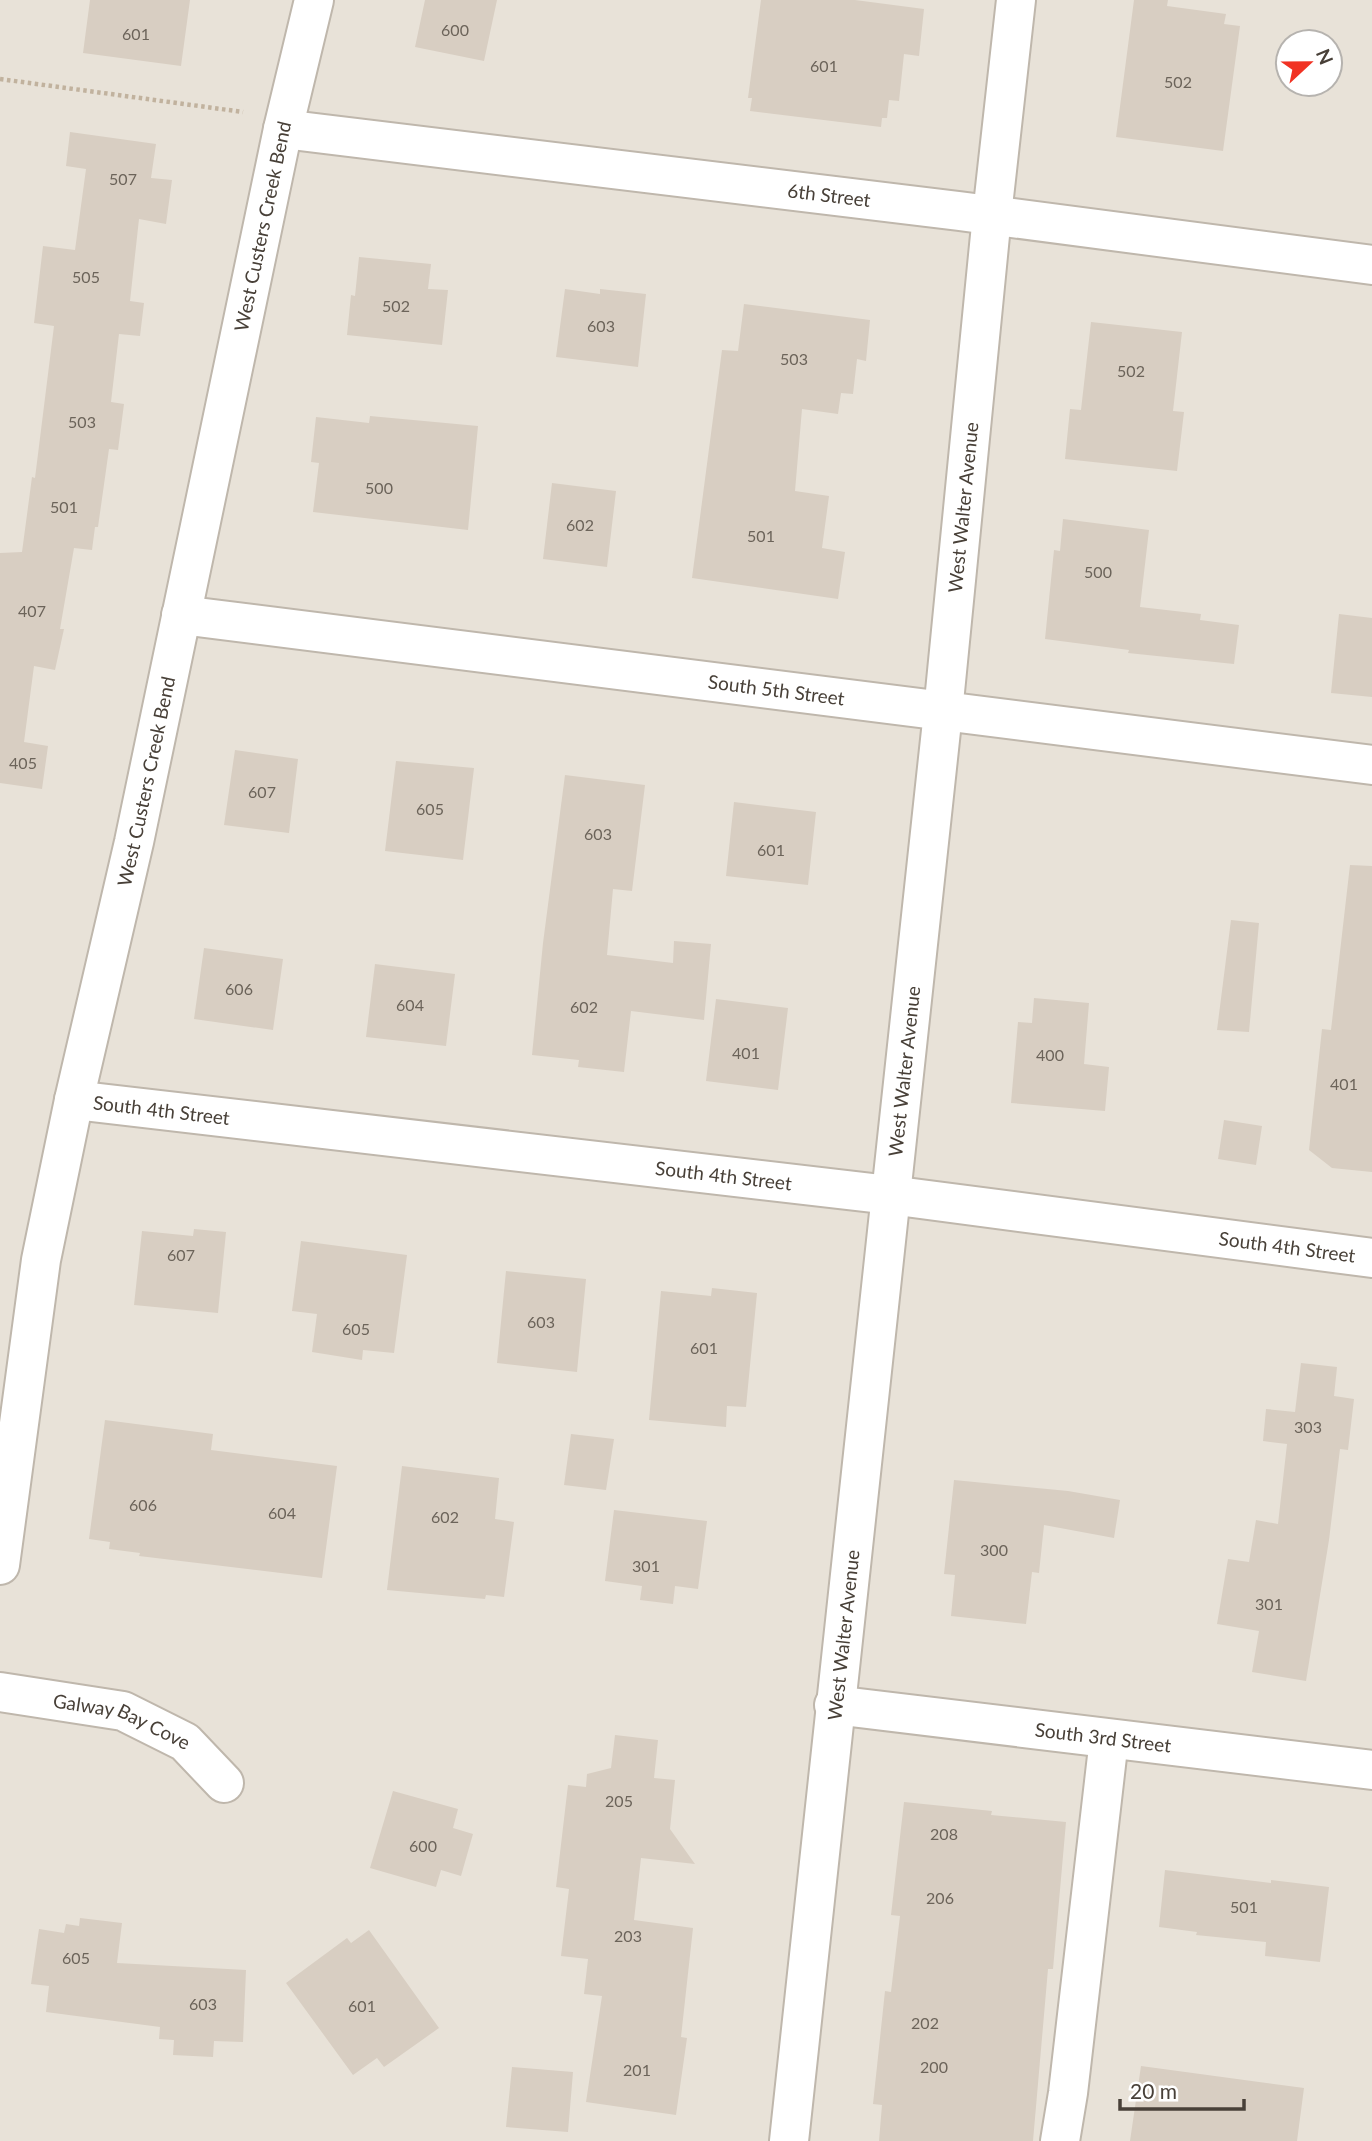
<svg xmlns="http://www.w3.org/2000/svg" width="1372" height="2141" font-family="Lato,sans-serif">
  <style>
    .residential { fill: #e8e2d8; fill-rule: evenodd }
    .building { fill: #d8cec2 }
    .lines { fill: none; stroke-linecap: round; stroke-linejoin: round }
    .minor-casing { stroke: #bfb7ac; stroke-width: 42 }
    .path { stroke: #c1b29e; stroke-width: 4.5; stroke-dasharray: 3.5 3.5; stroke-linecap: butt }
    .minor { stroke: #fff; stroke-width: 38 }
    .labels { text-anchor: middle; stroke-width: 5; stroke-linejoin: round; paint-order: stroke }
    .number-label { font-size: 16px; fill: #6c645a }
    .street-label { font-size: 19px; fill: #484038; stroke: #fff }
  </style>
  <rect width="100%" height="100%" fill="#f4f0ea"/>
  <path class="residential" d="M0,0H1372V2141H0ZM1288,42H1330V84H1288Z"/>
  <path class="building" d="M90,0H190L181,66L83,53Z
    M425,0H497L484,61L415,47Z
    M761,0H855L924,9L919,56L904,54L899,101L889,100L887,118H882L881,127L750,111L752,98H748Z
    M1134,0H1168L1167,6L1226,14L1224,24L1240,26L1223,151L1116,137Z
    M70,132L156,144L151,178L172,180L166,224L139,219L130,301L144,303L140,336L119,334L111,402L124,404L118,450L109,449L98,527H95L92,550L74,548L60,629H64L55,670L34,666L24,742L48,746L42,789L0,783V553L22,552L32,477L35,478L54,326L34,323L43,246L75,250L86,169L66,166Z
    M359,257L431,264L428,289L448,290L442,345L347,335L351,295L355,296Z
    M565,289L600,294V289L646,294L638,367L556,357Z
    M744,304L870,320L866,361L857,359L853,394L841,393L838,414L802,409L795,491L829,496L822,548L845,552L838,599L692,578L722,350L738,351Z
    M1091,322L1182,332L1173,411L1184,412L1177,471L1065,459L1070,409L1081,410Z
    M370,416L478,426L468,530L313,512L319,463L311,462L316,417L369,423Z
    M552,483L616,491L607,567L543,559Z
    M1063,519L1149,530L1140,607L1201,614L1200,620L1239,625L1234,664L1128,653L1129,650L1045,639L1054,550L1060,551Z
    M1339,614L1372,618V697L1331,693Z
    M235,750L298,759L289,833L224,825Z
    M396,761L474,768L463,860L385,851Z
    M565,775L645,785L632,891L613,889L607,955L673,963L674,941L711,944L704,1020L631,1011L624,1072L578,1067L579,1060L532,1055L543,943Z
    M734,802L816,812L808,885L726,876Z
    M1350,865L1372,866V1172L1332,1168L1309,1150L1322,1029L1331,1030Z
    M1231,920L1259,923L1249,1032L1217,1030Z
    M204,948L283,959L273,1030L194,1019Z
    M375,964L455,974L446,1046L366,1037Z
    M1034,998L1089,1003L1084,1064L1109,1067L1105,1111L1011,1103L1018,1022L1032,1023Z
    M716,999L788,1008L778,1090L706,1081Z
    M1224,1120L1262,1126L1256,1165L1218,1159Z
    M194,1229L226,1232L218,1313L134,1305L142,1231L193,1236Z
    M301,1241L407,1255L394,1353L363,1350L362,1360L312,1352L317,1314L292,1311Z
    M506,1271L586,1279L577,1372L497,1363Z
    M712,1288L757,1293L746,1407L727,1406L726,1427L649,1420L661,1291L711,1296Z
    M1301,1363L1337,1367L1334,1396L1354,1399L1348,1450L1340,1449L1329,1540L1306,1681L1252,1672L1259,1631L1217,1624L1228,1559L1249,1562L1256,1520L1278,1524L1287,1444L1263,1441L1266,1409L1295,1412Z
    M105,1420L213,1434L211,1450L337,1466L322,1578L139,1556L140,1553L109,1549L110,1542L89,1539Z
    M571,1434L614,1439L606,1490L564,1485Z
    M402,1466L499,1478L495,1519L514,1522L504,1597L486,1595L485,1599L387,1590Z
    M954,1480L1068,1491L1120,1500L1114,1538L1044,1525L1039,1573L1032,1572L1026,1624L951,1616L955,1575L944,1574Z
    M614,1510L707,1521L698,1589L675,1586L673,1604L640,1600L642,1586L605,1581Z
    M615,1735L658,1740L654,1778L675,1780L670,1829L695,1864L641,1858L634,1920L693,1928L681,2037L687,2038L676,2115L586,2102L602,1996L584,1994L588,1959L561,1956L569,1889L556,1887L568,1785L586,1787L587,1774L611,1768Z
    M393,1791L458,1809L453,1828L473,1834L461,1876L441,1870L436,1887L370,1868Z
    M904,1802L992,1811L991,1815L1066,1822L1053,1969H1048L1033,2141H879L882,2105L873,2104L885,1991L891,1992L900,1916L891,1915Z
    M1165,1870L1271,1883V1880L1329,1887L1320,1962L1265,1956L1266,1942L1196,1935L1197,1932L1159,1927Z
    M80,1918L122,1923L117,1963L246,1970L243,2042L214,2041L213,2057L173,2055L174,2040L159,2039L160,2027L46,2012L49,1986L31,1984L39,1929L64,1933L66,1924L79,1926Z
    M369,1930L439,2028L384,2067L377,2058L353,2075L286,1983L347,1938L351,1943Z
    M1141,2066L1304,2088L1297,2141H1130Z
    M512,2067L573,2072L568,2132L506,2127Z"/>
  <g class="lines">
    <g class="minor-casing">
      <g id="minor">
        <path id="s1" d="M283,129L959,211L1372,265"/>
        <path id="s2" d="M181,615L1372,765"/>
        <path id="s3" d="M74,1100L890,1195L1372,1258"/>
        <path id="s4" d="M0,1565L41,1260L74,1100L134,842L283,129L314,0"/>
        <path id="s5" d="M0,1692L123,1711L185,1742L224,1783"/>
        <path id="s6" d="M834,1705L1372,1770"/>
        <path id="s7" d="M789,2141L943,712L992,215L1016,0"/>
        <path d="M1060,2141L1068,2093L1109,1739"/>
      </g>
    </g>
    <path class="path" d="M0,79L243,112"/>
    <use href="#minor" class="minor"/>
  </g>
  <g class="labels">
    <g class="number-label">
      <text x="455" y="36">600</text>
      <text x="136" y="40">601</text>
      <text x="824" y="72">601</text>
      <text x="1178" y="88">502</text>
      <text x="123" y="185">507</text>
      <text x="86" y="283">505</text>
      <text x="396" y="312">502</text>
      <text x="601" y="332">603</text>
      <text x="794" y="365">503</text>
      <text x="1131" y="377">502</text>
      <text x="82" y="428">503</text>
      <text x="379" y="494">500</text>
      <text x="64" y="513">501</text>
      <text x="580" y="531">602</text>
      <text x="761" y="542">501</text>
      <text x="1098" y="578">500</text>
      <text x="32" y="617">407</text>
      <text x="23" y="769">405</text>
      <text x="262" y="798">607</text>
      <text x="430" y="815">605</text>
      <text x="598" y="840">603</text>
      <text x="771" y="856">601</text>
      <text x="239" y="995">606</text>
      <text x="410" y="1011">604</text>
      <text x="584" y="1013">602</text>
      <text x="746" y="1059">401</text>
      <text x="1050" y="1061">400</text>
      <text x="1344" y="1090">401</text>
      <text x="181" y="1261">607</text>
      <text x="541" y="1328">603</text>
      <text x="356" y="1335">605</text>
      <text x="704" y="1354">601</text>
      <text x="1308" y="1433">303</text>
      <text x="143" y="1511">606</text>
      <text x="282" y="1519">604</text>
      <text x="445" y="1523">602</text>
      <text x="994" y="1556">300</text>
      <text x="646" y="1572">301</text>
      <text x="1269" y="1610">301</text>
      <text x="619" y="1807">205</text>
      <text x="944" y="1840">208</text>
      <text x="423" y="1852">600</text>
      <text x="940" y="1904">206</text>
      <text x="1244" y="1913">501</text>
      <text x="628" y="1942">203</text>
      <text x="76" y="1964">605</text>
      <text x="203" y="2010">603</text>
      <text x="362" y="2012">601</text>
      <text x="925" y="2029">202</text>
      <text x="934" y="2073">200</text>
      <text x="637" y="2076">201</text>
    </g>
    <g class="street-label">
      <text dy="7" stroke="none"><textPath href="#s1" startOffset="550">6th Street</textPath></text>
      <text dy="7" stroke="none"><textPath href="#s4" startOffset="1365">West Custers Creek Bend</textPath></text>
      <text dy="7" stroke="none"><textPath href="#s7" startOffset="1643">West Walter Avenue</textPath></text>
      <text dy="7" stroke="none"><textPath href="#s2" startOffset="600">South 5th Street</textPath></text>
      <text dy="7" stroke="none"><textPath href="#s4" startOffset="798">West Custers Creek Bend</textPath></text>
      <text dy="7" stroke="none"><textPath href="#s7" startOffset="1076">West Walter Avenue</textPath></text>
      <text dy="7" stroke="none"><textPath href="#s3" startOffset="88">South 4th Street</textPath></text>
      <text dy="7" stroke="none"><textPath href="#s3" startOffset="654">South 4th Street</textPath></text>
      <text dy="7" stroke="none"><textPath href="#s3" startOffset="1222">South 4th Street</textPath></text>
      <text dy="7" stroke="none"><textPath href="#s7" startOffset="509">West Walter Avenue</textPath></text>
      <text dy="7" stroke="none"><textPath href="#s5" startOffset="126">Galway Bay Cove</textPath></text>
      <text dy="7" stroke="none"><textPath href="#s6" startOffset="271">South 3rd Street</textPath></text>
    </g>
  </g>
  <g transform="translate(1309 63) rotate(68)"><circle r="33" fill="#ffffff" stroke="#b6b3af" stroke-width="2"/>
  <path d="M0-5L12 26L0 18L-12 26Z" fill="#f13223"/>
  <text y="-10" font-size="19" font-weight="bold" text-anchor="middle" fill="#484038">N</text>
  </g>
  <path d="M1120 2099v10h124v-10" fill="none" stroke="#484038" stroke-width="3.5"/>
  <text x="1130" y="2099" font-size="21" fill="#484038" stroke="#ffffff" stroke-width="5" paint-order="stroke">20 m</text>
</svg>
